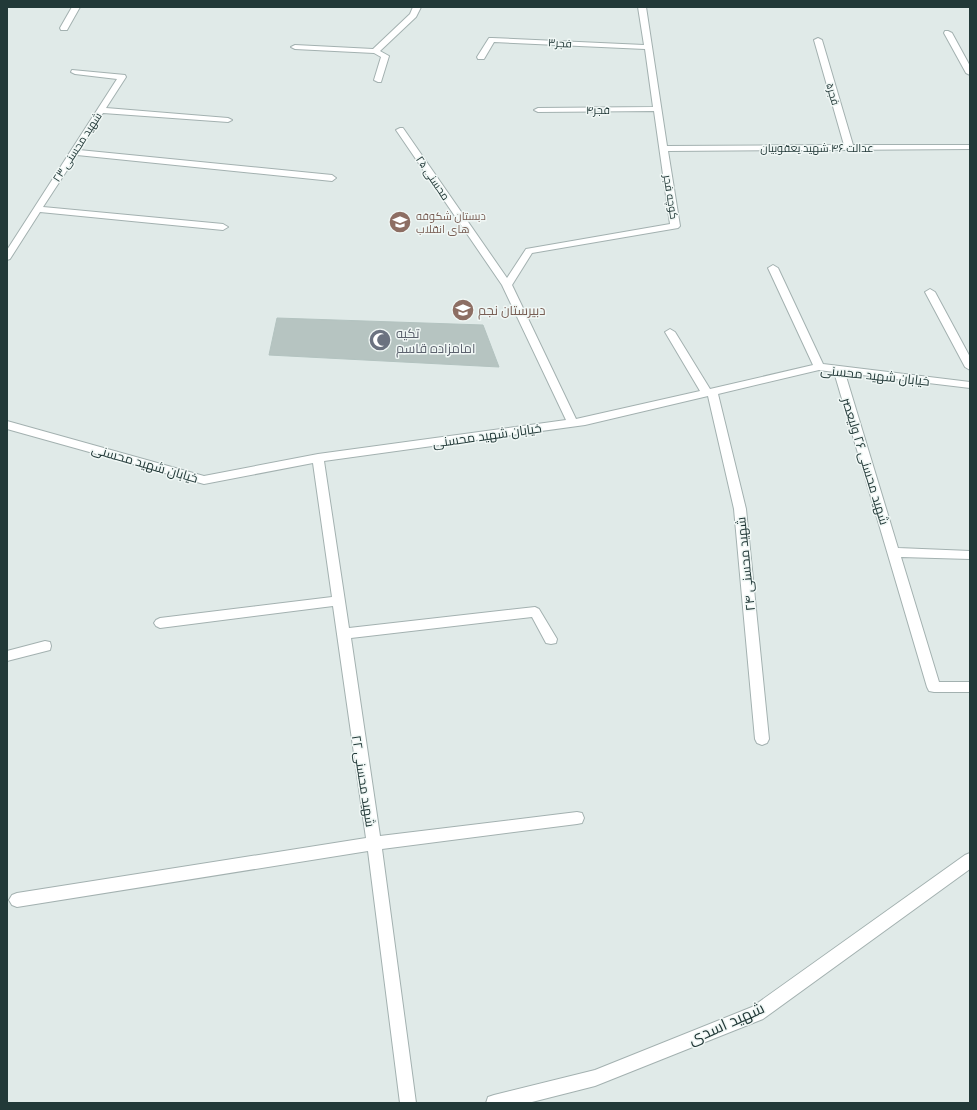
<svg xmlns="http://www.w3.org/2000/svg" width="977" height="1110" font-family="'IBM Plex Sans',Cairo,sans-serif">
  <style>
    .building { fill: #b6c4c1; stroke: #b3c3c0 }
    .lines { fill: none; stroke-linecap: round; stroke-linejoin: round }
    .street-casing { stroke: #a3b1b0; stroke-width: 2 }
    .street { fill: #fff; fill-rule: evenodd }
    .labels { text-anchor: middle; stroke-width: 3; stroke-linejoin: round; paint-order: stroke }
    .far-street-label { font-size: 11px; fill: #223938; stroke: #f0f7f5 }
    .far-education-label { font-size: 11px; fill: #785e54; stroke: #f0f7f5; text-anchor: start }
    .education-label { font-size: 13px; fill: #785e54; stroke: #f0f7f5; text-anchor: start }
    .worship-label { font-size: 13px; fill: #5b616d; stroke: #f0f7f5; text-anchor: start }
    .street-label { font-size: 13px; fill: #223938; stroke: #f0f7f5 }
    .near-street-label { font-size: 16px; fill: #223938; stroke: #f0f7f5 }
  </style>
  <rect width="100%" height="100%" fill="#e0eae8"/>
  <path class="building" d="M277,318L483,325L499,367L269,355Z"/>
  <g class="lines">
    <g class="street-casing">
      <path id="street" d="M72,7H80L67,30H61L60,28Z
        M413,7H421L416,17L380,51L389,56L381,82H378L374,80L381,57L374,53L295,49L291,47L295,45L373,49L410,14Z
        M638,7H646L667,146L844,145L814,40L818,38L822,40L853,145H970V149L668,151L680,226L678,228L532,253L512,285L576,419L700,391L665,332L670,329L675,332L710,389L813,365L768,268L773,265L778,268L823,364L970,382V388L845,373L898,548L970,551V559L901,557L939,682H970V692H934L929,691L927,687L834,372L819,370L718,394L746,509L769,739L767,743L762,745L757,743L755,739L734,509L708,396L585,425L324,461L349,628L535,607L539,609L557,639L556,643L551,644L546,643L532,617L351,638L380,836L577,812L582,813L584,818L582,823L577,824L382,849L416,1103H400L368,851L17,907L12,905L9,900L12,895L17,893L366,838L333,606L160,628L156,626L154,623L156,620L160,618L332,597L313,463L204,484L7,429V421L204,476L318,454L566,420L502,285L396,130L400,128H403L507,278L526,249L670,224L654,111L538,112L534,110L538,108L653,107L645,49L494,42L484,59H478L477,57L489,38H492L644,45Z
        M945,31H948L952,33L970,66V75L966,73L944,33Z
        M72,70L125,75L126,77L106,108L228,118L232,120L228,122L103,113L79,150L332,175L336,178L332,181L77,155L43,207L223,224L228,227L223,230L40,212L10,259L7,260V250L117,79L75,74L71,72Z
        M930,289L935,292L970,357V370L965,367L925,292Z
        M45,641L50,642L51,646L50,650L7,661V651Z
        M970,853V869L763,1019L595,1086L528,1103H486L488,1097L494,1095L595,1070L752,1007L965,855Z"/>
    </g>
    <use href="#street" class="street"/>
  </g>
  <defs>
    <g id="school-disc" transform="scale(1.15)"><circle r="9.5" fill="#8d6e63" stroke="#f0f7f5"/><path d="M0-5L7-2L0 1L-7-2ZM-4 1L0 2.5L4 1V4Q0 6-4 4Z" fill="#fff"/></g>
    <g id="mosque-disc" transform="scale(1.15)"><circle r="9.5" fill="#6b7280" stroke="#f0f7f5"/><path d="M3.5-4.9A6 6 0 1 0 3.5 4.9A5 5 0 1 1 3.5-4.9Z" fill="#fff"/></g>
  </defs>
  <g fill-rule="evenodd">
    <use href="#school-disc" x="400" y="222"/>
    <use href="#school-disc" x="463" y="310"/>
    <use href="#mosque-disc" x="380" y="340"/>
  </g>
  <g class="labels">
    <g class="far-street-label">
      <text transform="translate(560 43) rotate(3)" y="4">فجر۳</text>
      <text transform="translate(833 94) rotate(74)" y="4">فجر۵</text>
      <text x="598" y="114">فجر۴</text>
      <text transform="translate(77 147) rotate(-57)" y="4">شهید محسنی ۲۳</text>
      <text x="817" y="152">عدالت ۴۶ شهید یعقوبیان</text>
      <text transform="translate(433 178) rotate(56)" y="4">محسنی ۲۵</text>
      <text transform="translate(671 197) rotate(81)" y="4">کوچه فجر</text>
    </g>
    <g class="far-education-label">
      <text x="416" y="220">دبستان شکوفه<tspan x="416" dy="13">های انقلاب</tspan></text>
    </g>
    <g class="education-label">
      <text x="478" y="315">دبیرستان نجم</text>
    </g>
    <g class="worship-label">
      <text x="396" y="338">تکیه<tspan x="396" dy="15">امامزاده قاسم</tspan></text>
    </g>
    <g class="street-label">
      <text transform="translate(875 375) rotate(6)" y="5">خیابان شهید محسنی</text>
      <text transform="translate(487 435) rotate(-8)" y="5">خیابان شهید محسنی</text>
      <text transform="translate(866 461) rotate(73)" y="5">شهید محسنی ۲۶ ولیعصر</text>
      <text transform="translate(145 463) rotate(16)" y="5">خیابان شهید محسنی</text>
      <text transform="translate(745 564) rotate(-96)" y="5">شهید محسنی ۲۴</text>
      <text transform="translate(364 781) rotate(81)" y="5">شهید محسنی ۲۲</text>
    </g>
    <g class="near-street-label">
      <text transform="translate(726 1023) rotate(-24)" y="6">شهید اسدی</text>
    </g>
  </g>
  <rect width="977" height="1110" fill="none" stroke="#223938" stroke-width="16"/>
</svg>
